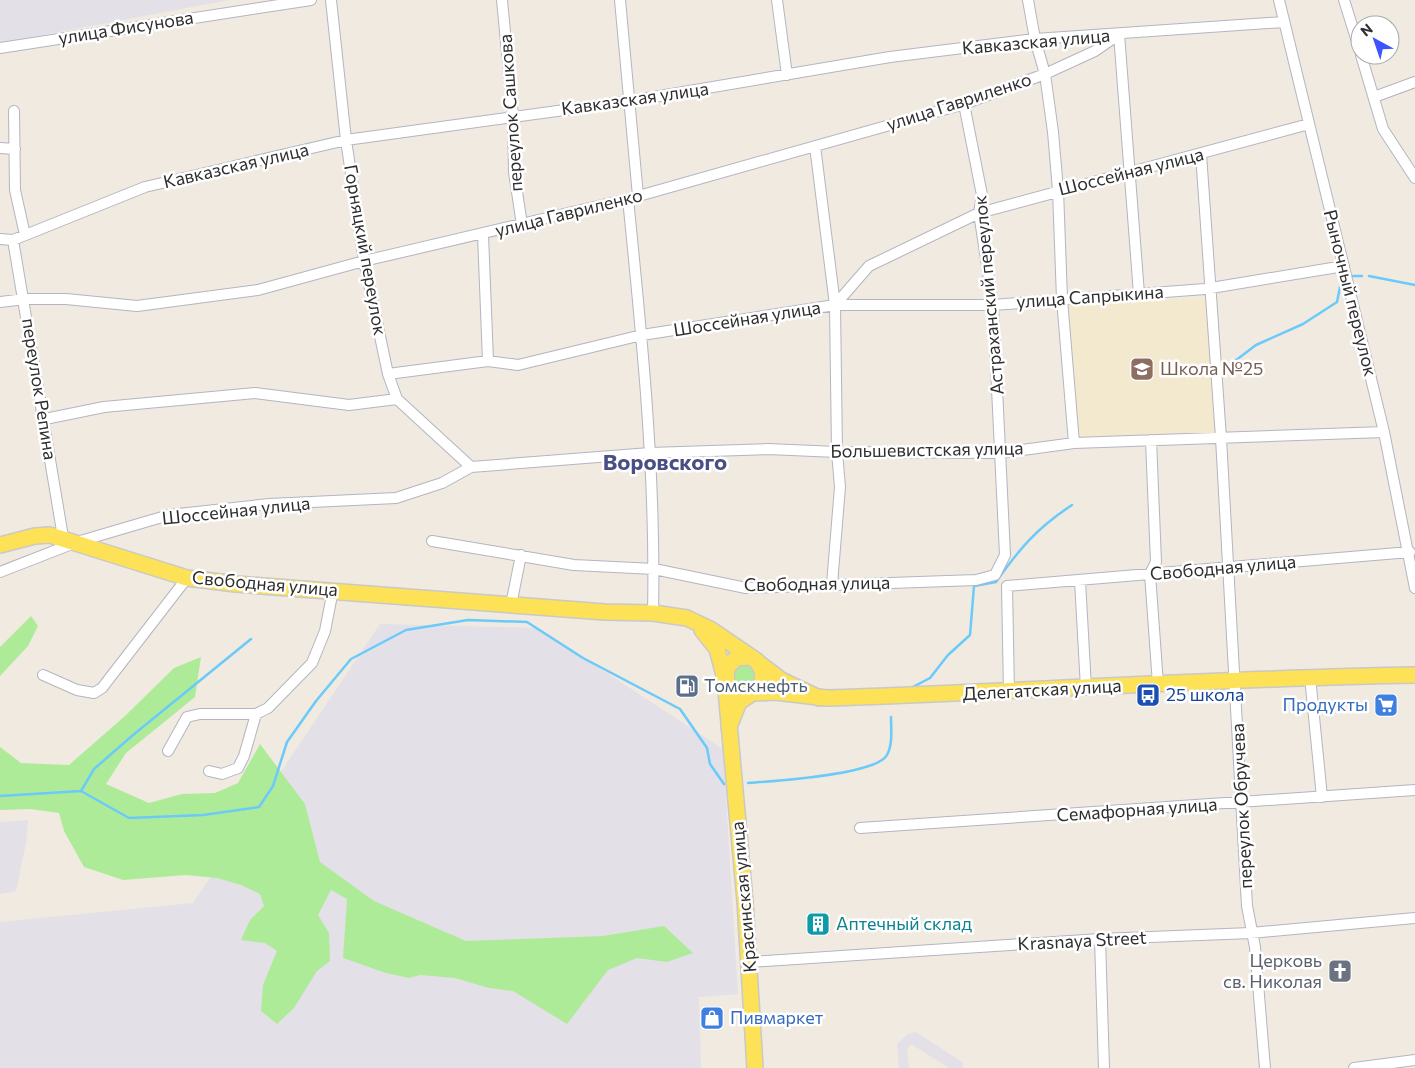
<svg xmlns="http://www.w3.org/2000/svg" width="1415" height="1068" font-family="Commissioner,sans-serif">
  <style>
    .industrial { fill: #e3e0e8 }
    .education { fill: #f2e9ce }
    .green { fill: #aeeb98 }
    .lines { fill: none; stroke-linecap: round; stroke-linejoin: round }
    .stream { stroke: #6bcafa; stroke-width: 2.5 }
    .street-casing { stroke: #b3b5c2; stroke-width: 12 }
    .primary-casing { stroke: #c9c9c9; stroke-width: 18 }
    .street { stroke: #fff; stroke-width: 10 }
    .primary { stroke: #fde257; stroke-width: 15 }
    .labels { text-anchor: middle; stroke-width: 5; stroke-linejoin: round; paint-order: stroke }
    .street-label { font-size: 18px; fill: #2e2e2e; stroke: #fff }
    .education-label { font-size: 18px; fill: #785e54; stroke: #fff; text-anchor: start }
    .service-label { font-size: 18px; fill: #4e5e75; stroke: #fff; text-anchor: start }
    .transit-label { font-size: 18px; fill: #164399; stroke: #fff; text-anchor: start }
    .shop-label { font-size: 18px; fill: #366cbe; stroke: #fff; text-anchor: end }
    .culture-label { font-size: 18px; fill: #0d838f; stroke: #fff; text-anchor: start }
    .worship-label { font-size: 18px; fill: #5b616d; stroke: #fff; text-anchor: end }
    .district-label { font-size: 22px; font-weight: bold; fill: #494f84; stroke: #fff }
  </style>
  <rect width="100%" height="100%" fill="#f0eae0"/>
  <path class="industrial" d="M0,0H229L0,43Z
    M380,624L538,628L723,749L738,994L699,997L701,1068H0V922L193,903Z
    M28,820L26,843L16,891L0,894V822Z
    M916,1032L962,1062L963,1068H949L911,1044L907,1049L909,1068H899L897,1044L908,1034Z"/>
  <path class="education" d="M1208,298L1217,434L1077,440L1067,304Z"/>
  <path class="green" d="M31,616L38,626L28,646L0,676V647Z
    M201,657L195,697L126,753L106,784L149,803L182,794L215,793L238,783L260,744L305,804L320,862L374,901L466,941L603,936L664,926L693,953L667,962L637,958L608,970L567,1024L513,991L489,988L455,978L420,975L409,978L386,973L343,958L347,899L331,890L318,915L329,933L330,961L317,971L294,1008L277,1024L261,1011L263,985L277,951L265,943L241,940L250,920L264,906L260,894L241,885L217,878L186,875L123,880L84,867L64,831L59,813L30,809L0,810V747L21,763L69,765L125,716L174,668Z
    M747,661L758,673L753,685L744,688L735,685L731,672L732,668Z"/>
  <g class="lines">
    <path class="stream" d="M1349,276H1362
      M1369,276L1415,285
      M1223,370L1256,345L1303,324L1337,302L1341,282
      M909,689L930,678L948,655L970,635L974,586L996,582C1020,548 1037,528 1072,505
      M748,783C773,781 876,775 887,755C893,744 891,729 891,717
      M81,791L129,818L203,815L259,807L273,786L287,742L316,701L351,659L406,630L468,620L527,622L583,658L680,709L707,748L710,764L724,784
      M0,796L81,791L94,769L133,735L251,639"/>
    <g class="street-casing">
      <path id="street" d="M331,0L346,140L364,261L388,374L397,399L471,467
        M502,0L513,116L514,172L522,225
        M620,0L638,196
        M777,0L787,75
        M1028,0L1035,39L1045,74L1053,132L1058,190L1062,299L1074,443
        M1279,0L1384,432L1415,588
        M1344,0L1360,51
        M1119,34L1139,294
        M0,48L311,0
        M1361,55L1383,129L1415,178
        M1374,97L1415,82
        M14,111L15,190L25,235
        M815,146L835,305L837,452L840,487L832,584
        M0,148L15,149
        M1201,154L1221,438L1247,906L1255,947L1265,1068
        M628,199C642,337 656,475 653,613
        M483,235L488,361
        M0,239L13,240L145,187L346,140L630,101L890,57L1035,39L1284,22
        M13,240L63,537
        M0,302L25,299H66L137,306L258,290L364,261L628,199L964,104L1045,74L1095,51L1118,35
        M835,305L869,266L979,213L1309,124
        M388,374L488,361L518,365L642,335L835,305H993L1205,289L1344,266
        M45,419L104,407L255,393L349,405L397,399
        M1151,440L1156,562L1150,574L1158,684
        M432,541L574,565L654,569L746,588L976,580L995,575L1005,555L993,305L979,213L982,195L964,104
        M0,572L77,542L169,515L269,504L396,498L442,483L471,467L650,453L768,449L837,452L1000,453L1074,443L1384,432
        M1080,581L1086,688
        M511,605L521,555
        M43,675L77,690L94,693L102,688L187,578
        M1310,677L1322,797
        M1009,692L1007,586L1410,552
        M168,751L187,717L200,714H256L268,708L312,663L325,631L333,590
        M209,771L222,774L238,768L244,756L256,714
        M860,828L1415,790
        M1100,939L1104,1068
        M749,962L1100,939L1251,933L1415,918
        M1354,1068L1415,1060"/>
    </g>
    <g class="primary-casing">
      <path id="primary" d="M0,545L35,536L50,535L187,578L236,584L605,612L653,613L687,618L710,629L757,661L763,672L762,682L757,690L739,702L729,727
        M702,630L717,649L725,679L745,901L755,1068
        M819,698L781,680L751,657L736,658L726,669L727,684L737,694L775,692L827,698C1023,692 1219,678 1415,675"/>
    </g>
    <use href="#street" class="street"/>
    <use href="#primary" class="primary"/>
  </g>
  <defs>
    <g id="school-square" transform="scale(1.25)"><rect x="-9" y="-9" width="18" height="18" rx="4" fill="#8d6e63" stroke="#fff"/><path d="M0-5L7-2L0 1L-7-2ZM-4 1L0 2.5L4 1V4Q0 6-4 4Z" fill="#fff"/></g>
    <g id="fuel-square" transform="scale(1.25)"><rect x="-9" y="-9" width="18" height="18" rx="4" fill="#5c6f8a" stroke="#fff"/><path d="M-5.5-6h7V0h2V4h1.3V-2.5L3-4.5l.8-.8L6-3V5H2.5V1h-1V6h-7ZM-4.2-4.7v3.2H.2V-4.7Z" fill="#fff"/></g>
    <g id="bus-square" transform="scale(1.25)"><rect x="-9" y="-9" width="18" height="18" rx="4" fill="#1a4fb4" stroke="#fff"/><path d="M-5-6H5V4H4V6H2V4H-2V6H-4V4H-5ZM-3.5-4V0h7V-4ZM-3.5 1.2v1.5H-2V1.2ZM2 1.2v1.5H3.5V1.2Z" fill="#fff"/></g>
    <g id="supermarket-square" transform="scale(1.25)"><rect x="-9" y="-9" width="18" height="18" rx="4" fill="#3f7fe0" stroke="#fff"/><path d="M-6-5.5h2.5l.6 2H6L4.5 2H-2.5L-4.4-4H-6ZM-1.5 3.2a1.3 1.3 0 1 0 .1 0ZM3 3.2a1.3 1.3 0 1 0 .1 0Z" fill="#fff"/></g>
    <g id="building-square" transform="scale(1.25)"><rect x="-9" y="-9" width="18" height="18" rx="4" fill="#0f9aa8" stroke="#fff"/><path d="M-4-6H4V6H1V3H-1V6H-4ZM-2.5-4.3h1.7v1.8h-1.7ZM.8-4.3h1.7v1.8H.8ZM-2.5-1h1.7V.8h-1.7ZM.8-1h1.7V.8H.8Z" fill="#fff"/></g>
    <g id="church-square" transform="scale(1.25)"><rect x="-9" y="-9" width="18" height="18" rx="4" fill="#6b7280" stroke="#fff"/><path d="M-1.2-6h2.4v3.5h3.3v2.4h-3.3V6h-2.4V-.1h-3.3v-2.4h3.3Z" fill="#fff"/></g>
    <g id="shop-square" transform="scale(1.25)"><rect x="-9" y="-9" width="18" height="18" rx="4" fill="#3f7fe0" stroke="#fff"/><path d="M-5-2.5h2.3a2.7 3.5 0 0 1 5.4 0H5L5.5 6h-11ZM-1.5-2.5h3a1.5 2.3 0 0 0-3 0Z" fill="#fff"/></g>
  </defs>
  <g fill-rule="evenodd">
    <use href="#school-square" x="1142" y="369"/>
    <use href="#fuel-square" x="687" y="686"/>
    <use href="#bus-square" x="1148" y="695"/>
    <use href="#supermarket-square" x="1386" y="705"/>
    <use href="#building-square" x="818" y="924"/>
    <use href="#church-square" x="1340" y="971"/>
    <use href="#shop-square" x="712" y="1018"/>
  </g>
  <g class="labels">
    <g class="street-label">
      <text transform="translate(126 28) rotate(-9)" y="6">улица Фисунова</text>
      <text transform="translate(1036 42) rotate(-5)" y="6">Кавказская улица</text>
      <text transform="translate(635 99) rotate(-8)" y="6">Кавказская улица</text>
      <text transform="translate(959 102) rotate(-18)" y="6">улица Гавриленко</text>
      <text transform="translate(511 113) rotate(-94)" y="6">переулок Сашкова</text>
      <text transform="translate(236 166) rotate(-13)" y="6">Кавказская улица</text>
      <text transform="translate(1131 172) rotate(-14)" y="6">Шоссейная улица</text>
      <text transform="translate(569 213) rotate(-14)" y="6">улица Гавриленко</text>
      <text transform="translate(365 250) rotate(80)" y="6">Горняцкий переулок</text>
      <text transform="translate(1350 293) rotate(76)" y="6">Рыночный переулок</text>
      <text transform="translate(989 295) rotate(-95)" y="6">Астраханский переулок</text>
      <text transform="translate(1090 297) rotate(-4)" y="6">улица Сапрыкина</text>
      <text transform="translate(747 319) rotate(-9)" y="6">Шоссейная улица</text>
      <text transform="translate(39 389) rotate(81)" y="6">переулок Репина</text>
      <text transform="translate(927 450) rotate(-1)" y="6">Большевистская улица</text>
      <text transform="translate(236 511) rotate(-6)" y="6">Шоссейная улица</text>
      <text transform="translate(1223 568) rotate(-5)" y="6">Свободная улица</text>
      <text transform="translate(265 584) rotate(5)" y="6">Свободная улица</text>
      <text transform="translate(817 584) rotate(-1)" y="6">Свободная улица</text>
      <text transform="translate(1042 690) rotate(-3)" y="6">Делегатская улица</text>
      <text transform="translate(1242 806) rotate(-93)" y="6">переулок Обручева</text>
      <text transform="translate(1137 810) rotate(-4)" y="6">Семафорная улица</text>
      <text transform="translate(744 897) rotate(-95)" y="6">Красинская улица</text>
      <text transform="translate(1082 941) rotate(-3)" y="6">Krasnaya Street</text>
    </g>
    <g class="education-label">
      <text x="1160" y="375">Школа №25</text>
    </g>
    <g class="service-label">
      <text x="704" y="692">Томскнефть</text>
    </g>
    <g class="transit-label">
      <text x="1166" y="701">25 школа</text>
    </g>
    <g class="shop-label">
      <text x="1368" y="711">Продукты</text>
      <text x="730" y="1024" text-anchor="start">Пивмаркет</text>
    </g>
    <g class="culture-label">
      <text x="836" y="930">Аптечный склад</text>
    </g>
    <g class="worship-label">
      <text x="1322" y="967">Церковь<tspan x="1322" dy="21">св. Николая</tspan></text>
    </g>
    <g class="district-label">
      <text x="665" y="470">Воровского</text>
    </g>
  </g>
  <g transform="translate(1375 40) rotate(320)"><circle r="24" fill="#ffffff" stroke="#ababab"/>
  <path d="M0-4L9 19L0 12L-9 19Z" fill="#3d54ff"/>
  <text y="-8" font-size="14" font-weight="bold" text-anchor="middle" fill="#2e2e2e">N</text>
  </g>
</svg>
